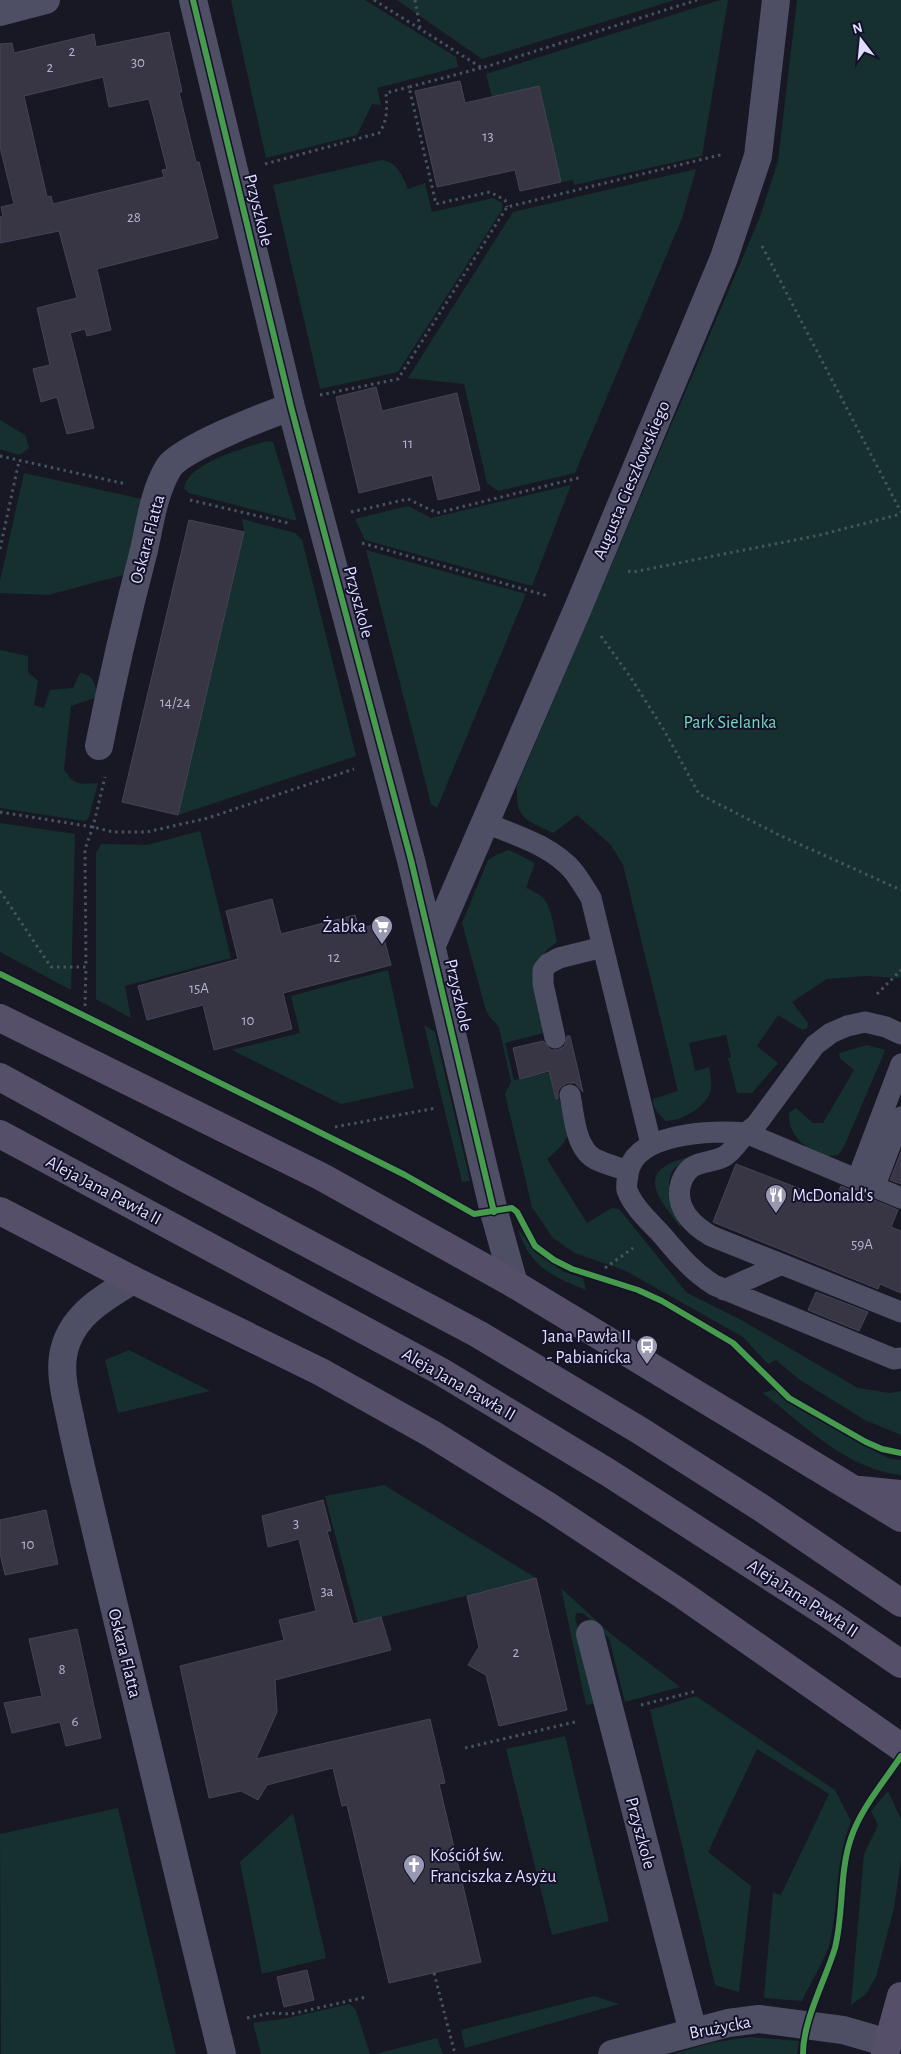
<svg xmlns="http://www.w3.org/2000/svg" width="901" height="2054" font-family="'Alegreya Sans',sans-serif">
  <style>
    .green { fill: #15302e }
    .building { fill: #383645; stroke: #454356; fill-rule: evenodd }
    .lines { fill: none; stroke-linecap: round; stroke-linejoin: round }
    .path { stroke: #465460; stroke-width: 3; stroke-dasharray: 2.5 4; stroke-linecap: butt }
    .lane { stroke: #4e4e65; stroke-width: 21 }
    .street { stroke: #4e4e65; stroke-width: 28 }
    .primary { stroke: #554f69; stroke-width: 28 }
    .cycleway-casing { stroke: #14122a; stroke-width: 9 }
    .cycleway { stroke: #469c4c; stroke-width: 6 }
    .labels { text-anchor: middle; stroke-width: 4; stroke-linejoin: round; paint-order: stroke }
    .number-label { font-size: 15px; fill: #b4b3cf }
    .street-label { font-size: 18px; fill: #deddfd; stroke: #14122a }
    .park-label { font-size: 18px; fill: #6adcb7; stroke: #14122a }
    .poi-label { font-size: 18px; fill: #deddfd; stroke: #14122a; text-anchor: end }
  </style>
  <rect width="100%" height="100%" fill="#181824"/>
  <path class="green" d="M231,0H365L456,57L458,67L377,88L381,105L372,104L357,135L266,158Z
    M397,0H675L482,59Z
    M720,0H728L702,156L574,185L573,180L561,182L539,86L492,97L486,74Z
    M797,0H901V978L866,976L827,979L792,1002L808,1023L807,1028L802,1030L778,1015L757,1046L778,1063L752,1093H737L728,1058L731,1057L726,1035L689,1043L695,1071L709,1067C711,1075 713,1087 709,1095C702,1109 681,1121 666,1121C659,1114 653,1109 653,1099L678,1091L623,865L611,845L577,815L553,833C526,819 515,820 517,786L760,217L778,161Z
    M382,160C398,163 402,175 408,189L425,183L432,212L493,198L502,203V210L398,372L320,389L273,185Z
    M696,169L682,218L575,473L498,491L487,483L464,384L408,378L513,212Z
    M0,420L25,435L29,448L19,455L0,449Z
    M266,441L273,442L297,521L189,493L184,488C189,462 244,449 266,441Z
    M24,473L142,499L129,559L123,575L48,595L0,593V581Z
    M571,485L532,586L365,540L355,519L408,506L431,518Z
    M242,519L295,533L302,540L356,756L178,815L244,532Z
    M366,550L526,594L437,808L431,804Z
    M0,650L28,656V672L38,681L34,705L44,708L50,690L73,688L80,673C94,675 96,685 97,697L71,706L64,770C75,786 80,784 98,783L89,817L85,821L0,808Z
    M0,823L75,834L71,990L0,952Z
    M200,831L231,958L125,986L131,1018L96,999V853L101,844L147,845Z
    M509,850L535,863L526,888C531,890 537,893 541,896C552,905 554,929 557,942L547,950L542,957L543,1033L505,1043L514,1080L550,1072L556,1098H559C569,1132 577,1134 547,1159L587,1223L612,1208L619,1209L687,1293L743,1321L858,1388L890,1393L901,1391V1435L865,1420L800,1380L776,1360L768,1364L743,1337L626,1271L575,1253L553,1238L532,1207L505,1094L511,1082L499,1027L489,1016L485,1007L462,923L488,860L498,854Z
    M388,970L414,1088L341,1104L232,1050L300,1033L291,996Z
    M424,1025L435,1032L470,1181L462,1182Z
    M867,1045L885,1050L884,1053L843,1149L838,1155L823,1157C804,1146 788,1136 789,1113L796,1108L813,1123H823L854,1070L840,1058L839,1053Z
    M685,1158L686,1162C682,1164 676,1166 673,1170C662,1185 677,1209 683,1223L680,1227C659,1198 634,1172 685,1158Z
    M518,1229L536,1253L564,1272L583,1278L586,1290C551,1276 530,1267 518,1229Z
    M129,1350L210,1391L118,1413L105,1360Z
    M775,1389L789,1403L865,1446L888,1458L901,1460V1475C848,1470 804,1425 763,1393Z
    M384,1485L536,1578L358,1623L325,1496Z
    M561,1588L611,1634L680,1687L625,1702L609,1638L583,1613H576L575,1618L596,1703L586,1705Z
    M696,1696L835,1790L851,1821C835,1862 839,1900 830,1942C826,1958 809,1985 802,2001L764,1998L773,1893L781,1895L829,1794L757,1749L708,1852L751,1886L739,1992L715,1985L650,1710Z
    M565,1736L609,1921L552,1935L506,1749Z
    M888,1791L901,1819V1860L894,1908L876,1977L866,1994L851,2005L864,1854L878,1825L871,1811Z
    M118,1808L176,2054H1L0,1834Z
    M293,1813L326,1958L262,1974L240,1862Z
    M594,1996L619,2004L465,2048L461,2030Z
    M350,2004L356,2010L370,2054H261L253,2023L282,2019Z
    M749,2037L799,2041L797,2054H673L711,2043Z
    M437,2038L443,2054H376Z"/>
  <path class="building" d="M169,32L182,92H179L196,162H199L218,238L97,269L111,330L87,336L85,329L70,333L94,428L67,434L57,397L41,402L33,369L50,365L37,308L77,298L59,231L0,243V217L3,216L1,207L14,204L0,147V44L12,43L14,53L94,34L96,47ZM103,77L109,107L149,99L167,169L162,170L164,177L53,204L51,196L47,197L24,96Z
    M460,81L465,103L539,86L561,182L520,191L515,170L437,187L415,91Z
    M376,387L382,411L457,393L480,490L438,500L432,475L359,493L336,397Z
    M189,520L244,532L178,815L122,802Z
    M272,899L281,934L355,915L359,929L380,923L391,965L283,993L292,1029L214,1050L203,1005L147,1020L138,986L238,959L226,911Z
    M567,1036H570L583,1092L575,1083H567L562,1086L558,1091V1098L556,1099L549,1071L520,1079L513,1048L543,1041L551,1050H557L564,1047Z
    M901,1152V1184L890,1180Z
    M736,1164L834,1202L841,1186L898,1210L891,1227L901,1231V1293L880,1284L878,1289L713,1222Z
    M816,1292L868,1312L859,1331L808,1310Z
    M323,1500L331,1531H327L353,1624L381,1617L391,1650L275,1680L277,1712L256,1759L430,1719L445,1783L439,1784L481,1962L389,1983L347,1805L342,1806L333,1768L267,1785L258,1800L241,1791L209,1798L180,1666L284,1640L279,1620L316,1611L299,1539L268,1547L262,1516Z
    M46,1510L58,1564L5,1575L0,1553V1520Z
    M536,1578L567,1710L499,1726L486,1675L468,1665L479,1647L467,1596Z
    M77,1629L101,1738L66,1746L60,1722L12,1733L4,1703L42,1696L29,1639Z
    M307,1970L314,2000L284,2007L277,1977Z"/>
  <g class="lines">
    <path class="path" d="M374,0L482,68L697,0
      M415,0L420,28
      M481,68L409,87L436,204L490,192L505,200L507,207
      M265,164L379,133C388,121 387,107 386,93L409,87
      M762,246L901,512
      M320,395L398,379L507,207L724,154
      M0,456L126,484
      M190,500L288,523
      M351,512L408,499L437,513L582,477
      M362,543L548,596
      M0,549L19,461
      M628,571L633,572L820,535L901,514
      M601,636L631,678L664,730L699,794L777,834L901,890
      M0,812L93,827L113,832H147L208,818L354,769
      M0,891L51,967H86L85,849L93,827L105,777
      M877,994L901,970
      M85,1006L86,967
      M335,1127L436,1108
      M605,1268L633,1248
      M641,1705L697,1691
      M465,1748L579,1721
      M434,1973L455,2054
      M247,2018L270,2013L291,2014L366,1997"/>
    <path class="lane" d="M486,823C515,835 553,846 574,872C580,880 586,890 591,898L651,1144
      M901,1034L886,1027L865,1022L847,1026L831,1033L815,1045L756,1125L746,1133C714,1130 632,1132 628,1175C627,1180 626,1185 627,1190C633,1207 650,1222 662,1235C679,1255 692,1271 714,1285L894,1359L901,1358
      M555,1038L543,984V970L548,964L559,958L603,947
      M570,1095C574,1114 575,1148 595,1159C605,1164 617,1167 628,1171
      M857,1180L901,1064
      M874,1188L901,1117
      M901,1198L746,1133C740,1140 733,1151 725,1156C715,1162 702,1161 692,1167C687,1171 683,1177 681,1183C674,1207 692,1225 711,1236L901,1312
      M724,1290L780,1265"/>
    <path class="street" d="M193,0L291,407L411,860L494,1212L514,1284
      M0,12L46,0
      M99,746C112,680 127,615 144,550C150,523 154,491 169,467C182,448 267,415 291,407
      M432,945L578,608L724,258L758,156L776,0
      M133,1280C103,1298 69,1317 63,1356C60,1376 66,1398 70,1417C78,1457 88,1496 97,1535C137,1708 180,1881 222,2054
      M590,1634L693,2032
      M612,2054L728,2023L759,2019L843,2030L888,2043"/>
    <path class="primary" d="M0,1018L322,1177L514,1284L901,1518
      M0,1077L179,1175L478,1334L639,1430L763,1509L901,1603
      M0,1134L440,1371L609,1473L828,1614L901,1664
      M0,1211L133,1280L321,1372L432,1434L548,1506L680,1593L901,1747
      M860,1490L901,1494
      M885,2054L901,1996"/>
    <g class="cycleway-casing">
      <path id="cycleway" d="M193,0L291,407L411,860L494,1212
        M0,974L301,1123L405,1175L474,1214L512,1208L517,1212L535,1246L554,1260L572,1269L638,1290L662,1301L733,1343L789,1398L866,1442L882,1449L901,1453
        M803,2054C803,2020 825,1981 835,1948C844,1912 839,1873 851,1838C861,1808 884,1782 901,1756"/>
    </g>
    <use href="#cycleway" class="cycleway"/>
  </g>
  <defs>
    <g id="supermarket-pin" transform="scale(1.125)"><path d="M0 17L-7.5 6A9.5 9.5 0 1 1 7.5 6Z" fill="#9998b1" stroke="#14122a"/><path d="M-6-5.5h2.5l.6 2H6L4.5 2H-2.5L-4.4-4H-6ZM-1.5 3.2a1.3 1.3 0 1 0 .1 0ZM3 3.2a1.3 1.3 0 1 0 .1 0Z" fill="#fff"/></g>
    <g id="restaurant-pin" transform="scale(1.125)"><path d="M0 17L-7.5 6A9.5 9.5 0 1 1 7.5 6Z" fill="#9998b1" stroke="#14122a"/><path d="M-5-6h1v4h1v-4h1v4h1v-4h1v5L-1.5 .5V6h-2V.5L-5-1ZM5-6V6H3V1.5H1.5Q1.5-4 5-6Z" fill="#fff"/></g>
    <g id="bus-pin" transform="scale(1.125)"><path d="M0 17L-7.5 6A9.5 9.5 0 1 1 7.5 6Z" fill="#9998b1" stroke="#14122a"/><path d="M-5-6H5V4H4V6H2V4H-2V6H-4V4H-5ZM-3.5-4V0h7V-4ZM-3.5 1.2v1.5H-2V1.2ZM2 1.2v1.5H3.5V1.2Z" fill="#fff"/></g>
    <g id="church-pin" transform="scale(1.125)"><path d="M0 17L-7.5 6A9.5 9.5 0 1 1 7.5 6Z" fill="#9998b1" stroke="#14122a"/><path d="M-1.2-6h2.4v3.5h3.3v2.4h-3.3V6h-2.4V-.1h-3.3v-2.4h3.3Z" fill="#fff"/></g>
  </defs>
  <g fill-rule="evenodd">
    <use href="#supermarket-pin" x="382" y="926"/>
    <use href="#restaurant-pin" x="776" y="1195"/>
    <use href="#bus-pin" x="647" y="1346"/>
    <use href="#church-pin" x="414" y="1865"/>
  </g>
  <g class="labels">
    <g class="number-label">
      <text x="72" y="56">2</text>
      <text x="138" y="67">30</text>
      <text x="50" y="72">2</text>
      <text x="488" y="141">13</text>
      <text x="134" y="222">28</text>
      <text x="408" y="448">11</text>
      <text x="175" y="707">14/24</text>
      <text x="334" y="962">12</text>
      <text x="199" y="993">15A</text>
      <text x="248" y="1025">10</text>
      <text x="862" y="1249">59A</text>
      <text x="296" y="1528">3</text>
      <text x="28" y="1549">10</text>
      <text x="327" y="1596">3a</text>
      <text x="516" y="1657">2</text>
      <text x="62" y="1674">8</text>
      <text x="75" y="1726">6</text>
    </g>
    <g class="street-label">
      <text transform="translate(259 210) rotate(76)" y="6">Przyszkole</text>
      <text transform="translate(631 480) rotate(-67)" y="6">Augusta Cieszkowskiego</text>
      <text transform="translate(147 539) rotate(-75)" y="6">Oskara Flatta</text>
      <text transform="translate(359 602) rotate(75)" y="6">Przyszkole</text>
      <text transform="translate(459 995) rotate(77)" y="6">Przyszkole</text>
      <text transform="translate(104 1190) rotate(28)" y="6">Aleja Jana Pawła II</text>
      <text transform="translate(459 1384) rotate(30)" y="6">Aleja Jana Pawła II</text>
      <text transform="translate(803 1598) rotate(33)" y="6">Aleja Jana Pawła II</text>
      <text transform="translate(125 1653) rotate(76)" y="6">Oskara Flatta</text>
      <text transform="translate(641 1833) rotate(75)" y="6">Przyszkole</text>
      <text transform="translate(720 2027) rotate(-11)" y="6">Brużycka</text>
    </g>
    <g class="park-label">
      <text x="730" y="728">Park Sielanka</text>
    </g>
    <g class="poi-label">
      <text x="366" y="932">Żabka</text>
      <text x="792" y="1201" text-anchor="start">McDonald's</text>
      <text x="631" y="1342">Jana Pawła II<tspan x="631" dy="21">- Pabianicka</tspan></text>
      <text x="430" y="1861" text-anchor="start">Kościół św.<tspan x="430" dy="21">Franciszka z Asyżu</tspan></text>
    </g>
  </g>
  <g transform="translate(861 40) rotate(344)" stroke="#14122a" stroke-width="4" paint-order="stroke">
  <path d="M0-4L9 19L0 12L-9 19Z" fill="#deddfd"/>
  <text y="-8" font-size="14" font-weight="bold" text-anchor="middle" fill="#deddfd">N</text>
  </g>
</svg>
